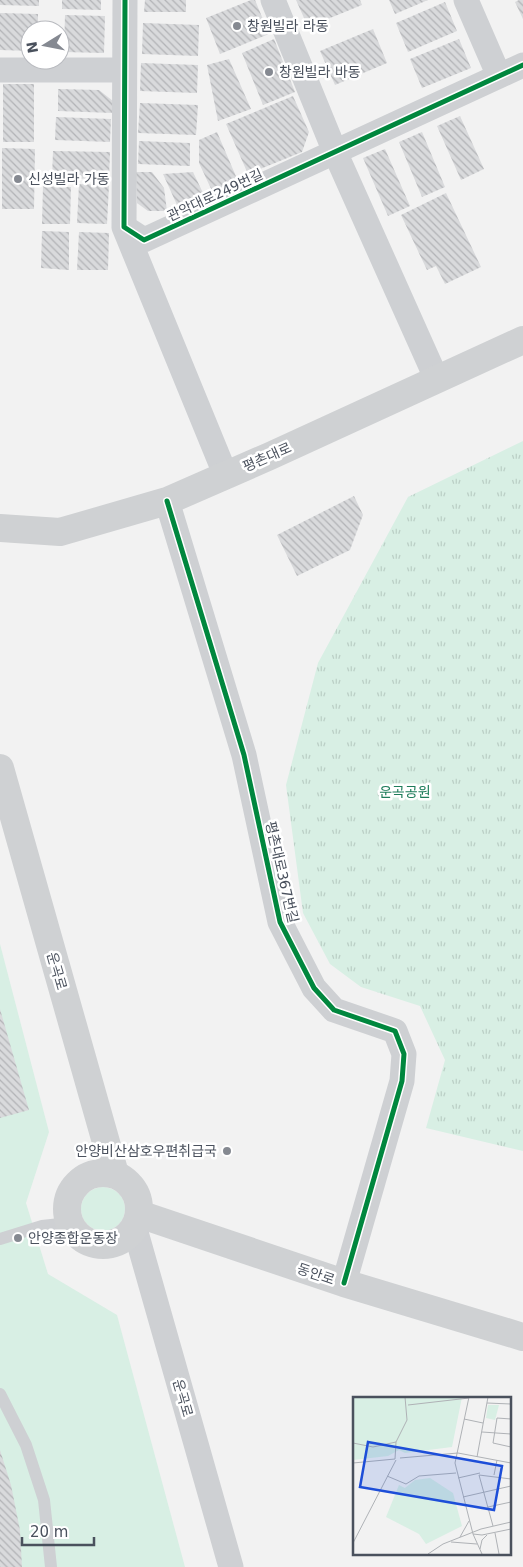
<svg xmlns="http://www.w3.org/2000/svg" width="523" height="1567" font-family="'DejaVu Sans','Noto Sans KR',sans-serif">
  <style>
    .green { fill: #d8efe4 }
    .park { fill: url(#park-tufts) }
    .building { fill: url(#building-back-hatch) }
    .lines { fill: none; stroke-linecap: round; stroke-linejoin: round }
    .lane { stroke: #ced0d3; stroke-width: 12 }
    .street { stroke: #ced0d3; stroke-width: 25 }
    .secondary { stroke: #cfd1d3; stroke-width: 28 }
    .cycleway-casing { stroke: #fff; stroke-width: 8 }
    .cycleway { stroke: #00873e; stroke-width: 5 }
    .poi-dot { fill: #858991; stroke: #fff; stroke-width: 2 }
    .labels { text-anchor: middle; stroke-width: 5; stroke-linejoin: round; paint-order: stroke }
    .poi-label { font-size: 14px; fill: #4a515d; stroke: #fff; text-anchor: start }
    .street-label { font-size: 14px; fill: #4a515d; stroke: #fff }
    .park-label { font-size: 14px; fill: #1d7c5a; stroke: #fff }
    .inset-road { fill: none; stroke: #afb2b6; stroke-width: 1 }
    .view { fill: #1d4ed8; fill-opacity: 0.15; stroke: #1d4ed8; stroke-width: 2.5 }
    .inset-edge { fill: none; stroke: #4a515d; stroke-width: 2.5 }
  </style>
  <defs>
    <pattern id="park-tufts" width="24" height="20" patternUnits="userSpaceOnUse" patternTransform="scale(1.25)"><rect width="24" height="20" fill="#d8efe4"/><path d="M3 7l-1-3M5 7V3M7 7l1-3M15 17l-1-3M17 17v-4M19 17l1-3" fill="none" stroke="#bbcfc6"/></pattern>
    <pattern id="building-back-hatch" width="6" height="6" patternUnits="userSpaceOnUse" patternTransform="scale(1.25)"><rect width="6" height="6" fill="#d9dadc"/><path d="M-1 5l2 2M0 0l6 6M5-1l2 2" fill="none" stroke="#b2b3b6"/></pattern>
  </defs>
  <rect width="100%" height="100%" fill="#f2f2f2"/>
  <path class="green" d="M0,944L49,1132L26,1203L48,1274L117,1315L185,1567H0Z
    M81 1209a22 22 0 1 1 44 0a22 22 0 1 1-44 0Z"/>
  <path class="park" d="M523,441V1151L426,1128L445,1060L420,1006L361,987L330,964L303,913L286,785L318,663L408,497Z"/>
  <path class="building" d="M0,0H39V6L0,5Z
    M62,0H101V10L62,9Z
    M145,0H186V12H144Z
    M251,0H255L269,34L220,54L206,18Z
    M296,0H360L362,5L308,27Z
    M389,0H428L395,14Z
    M519,0H523V19L515,2Z
    M445,2L457,31L408,52L396,23Z
    M0,13L38,14V30H30V51L0,50Z
    M65,15L105,16L104,53L64,52Z
    M143,23L199,25L198,56L142,54Z
    M373,29L387,63L335,85L320,51Z
    M274,39L295,92L263,105L242,53Z
    M459,39L471,68L422,88L410,59Z
    M229,59L251,109L218,121L207,65Z
    M141,63L198,65L197,93L140,91Z
    M3,84H34V142H3Z
    M58,89L99,90L113,101V113L58,111Z
    M293,96L309,132L302,152L248,174L226,124Z
    M140,103L198,105L196,135L138,133Z
    M460,116L484,169L461,180L437,126Z
    M56,117L111,119L110,142L55,140Z
    M217,132L238,181L213,193L199,163V140Z
    M422,132L445,187L422,197L399,142Z
    M139,141L190,143V166L138,164Z
    M2,148L35,149L34,209H2Z
    M385,149L410,206L388,216L363,158Z
    M53,151L110,152L109,179L52,178Z
    M136,172H152L164,188L167,211H148L137,203Z
    M193,172L203,193L177,205L163,174Z
    M79,184L109,185L107,224L77,223Z
    M43,186L71,187L70,224H42Z
    M446,193L481,267L445,284L436,266L427,270L401,215Z
    M42,231L69,232V270L41,268Z
    M79,232L109,233L108,270H77Z
    M354,496L363,515L350,550L297,576L277,535Z
    M0,1009L29,1110L0,1118Z
    M0,1450L11,1485L20,1530L22,1567H0Z"/>
  <g class="lines">
    <path class="lane" d="M0,1239L42,1226L69,1223
      M0,1394L26,1445L44,1500L51,1567"/>
    <path class="street" d="M125,0L124,227L144,240L523,65
      M273,0L335,152L437,380
      M466,0L499,76
      M0,70H124
      M124,227L226,476
      M167,501L244,755L280,922L314,988L334,1010L395,1031L404,1054L402,1081L344,1283
      M135,1229L231,1567"/>
    <path class="secondary" d="M0,528L60,532L167,501L270,456L523,340
      M0,768L115,1174
      M67 1209a36 36 0 1 1 72 0a36 36 0 1 1-72 0Z
      M139,1214L344,1283L523,1337"/>
    <g class="cycleway-casing">
      <path id="cycleway" d="M125,0L124,227L144,240L523,65
        M167,501L244,755L280,922L314,988L334,1010L395,1031L404,1054L402,1081L344,1283"/>
    </g>
    <use href="#cycleway" class="cycleway"/>
  </g>
  <g class="poi-dot">
    <circle cx="237" cy="26" r="5"/>
    <circle cx="269" cy="72" r="5"/>
    <circle cx="18" cy="179" r="5"/>
    <circle cx="227" cy="1151" r="5"/>
    <circle cx="18" cy="1238" r="5"/>
  </g>
  <g class="labels">
    <g class="poi-label">
      <text x="247" y="31">창원빌라 라동</text>
      <text x="279" y="77">창원빌라 바동</text>
      <text x="28" y="184">신성빌라 가동</text>
      <text x="217" y="1156" text-anchor="end">안양비산삼호우편취급국</text>
      <text x="28" y="1243">안양종합운동장</text>
    </g>
    <g class="street-label">
      <text transform="translate(215 195) rotate(-25)" y="5">관악대로249번길</text>
      <text transform="translate(267 457) rotate(-24)" y="5">평촌대로</text>
      <text transform="translate(282 872) rotate(77)" y="5">평촌대로367번길</text>
      <text transform="translate(57 971) rotate(74)" y="5">운곡로</text>
      <text transform="translate(316 1274) rotate(19)" y="5">동안로</text>
      <text transform="translate(183 1398) rotate(74)" y="5">운곡로</text>
    </g>
    <g class="park-label">
      <text x="405" y="797">운곡공원</text>
    </g>
  </g>
  <g transform="translate(353 1397)">
    <rect width="158" height="158" fill="#f2f2f2"/>
    <path d="M0,0H109L99,50L52,56L46,53L35,59L0,63Z" fill="#d8efe4"/>
    <path d="M135,8H146L142,23L133,21ZM77,81L100,96L109,129L73,147L66,137L33,120L46,88L52,91L62,83Z" fill="#d8efe4"/>
    <path class="inset-road" d="M116,0L102,66L120,137L129,157M134,6L158,7M55,8L116,1M111,22L130,26M158,22L144,21L140,46L158,50M129,35L158,37M0,46L20,50L43,45L54,23L52,0M124,60L135,0M47,61L105,56L158,66M42,62L43,45M0,66L42,62M141,78L144,63M34,79L53,87L66,79L103,76M105,81L127,76M110,100L158,89M135,110L158,105M140,129L126,78L158,82M142,136L146,157M120,137L129,138L158,132M107,140L116,124M98,145L124,147M0,146L43,63M127,152L129,143L134,138M75,157L90,147L128,132L158,125"/>
    <path class="view" d="M15,45L149,69L141,113L7,90Z"/>
    <rect width="158" height="158" class="inset-edge"/>
  </g>
  <g transform="translate(45 45) rotate(260)"><circle r="24" fill="#ffffff" stroke="#b7b9be"/>
  <path d="M0-4L9 19L0 12L-9 19Z" fill="#858991"/>
  <text y="-8" font-size="14" font-weight="bold" text-anchor="middle" fill="#4a515d">N</text>
  </g>
  <path d="M22 1537v8h72v-8" fill="none" stroke="#4a515d" stroke-width="2.5"/>
  <text x="30" y="1537" font-size="15" fill="#4a515d" stroke="#ffffff" stroke-width="4" paint-order="stroke">20 m</text>
</svg>
